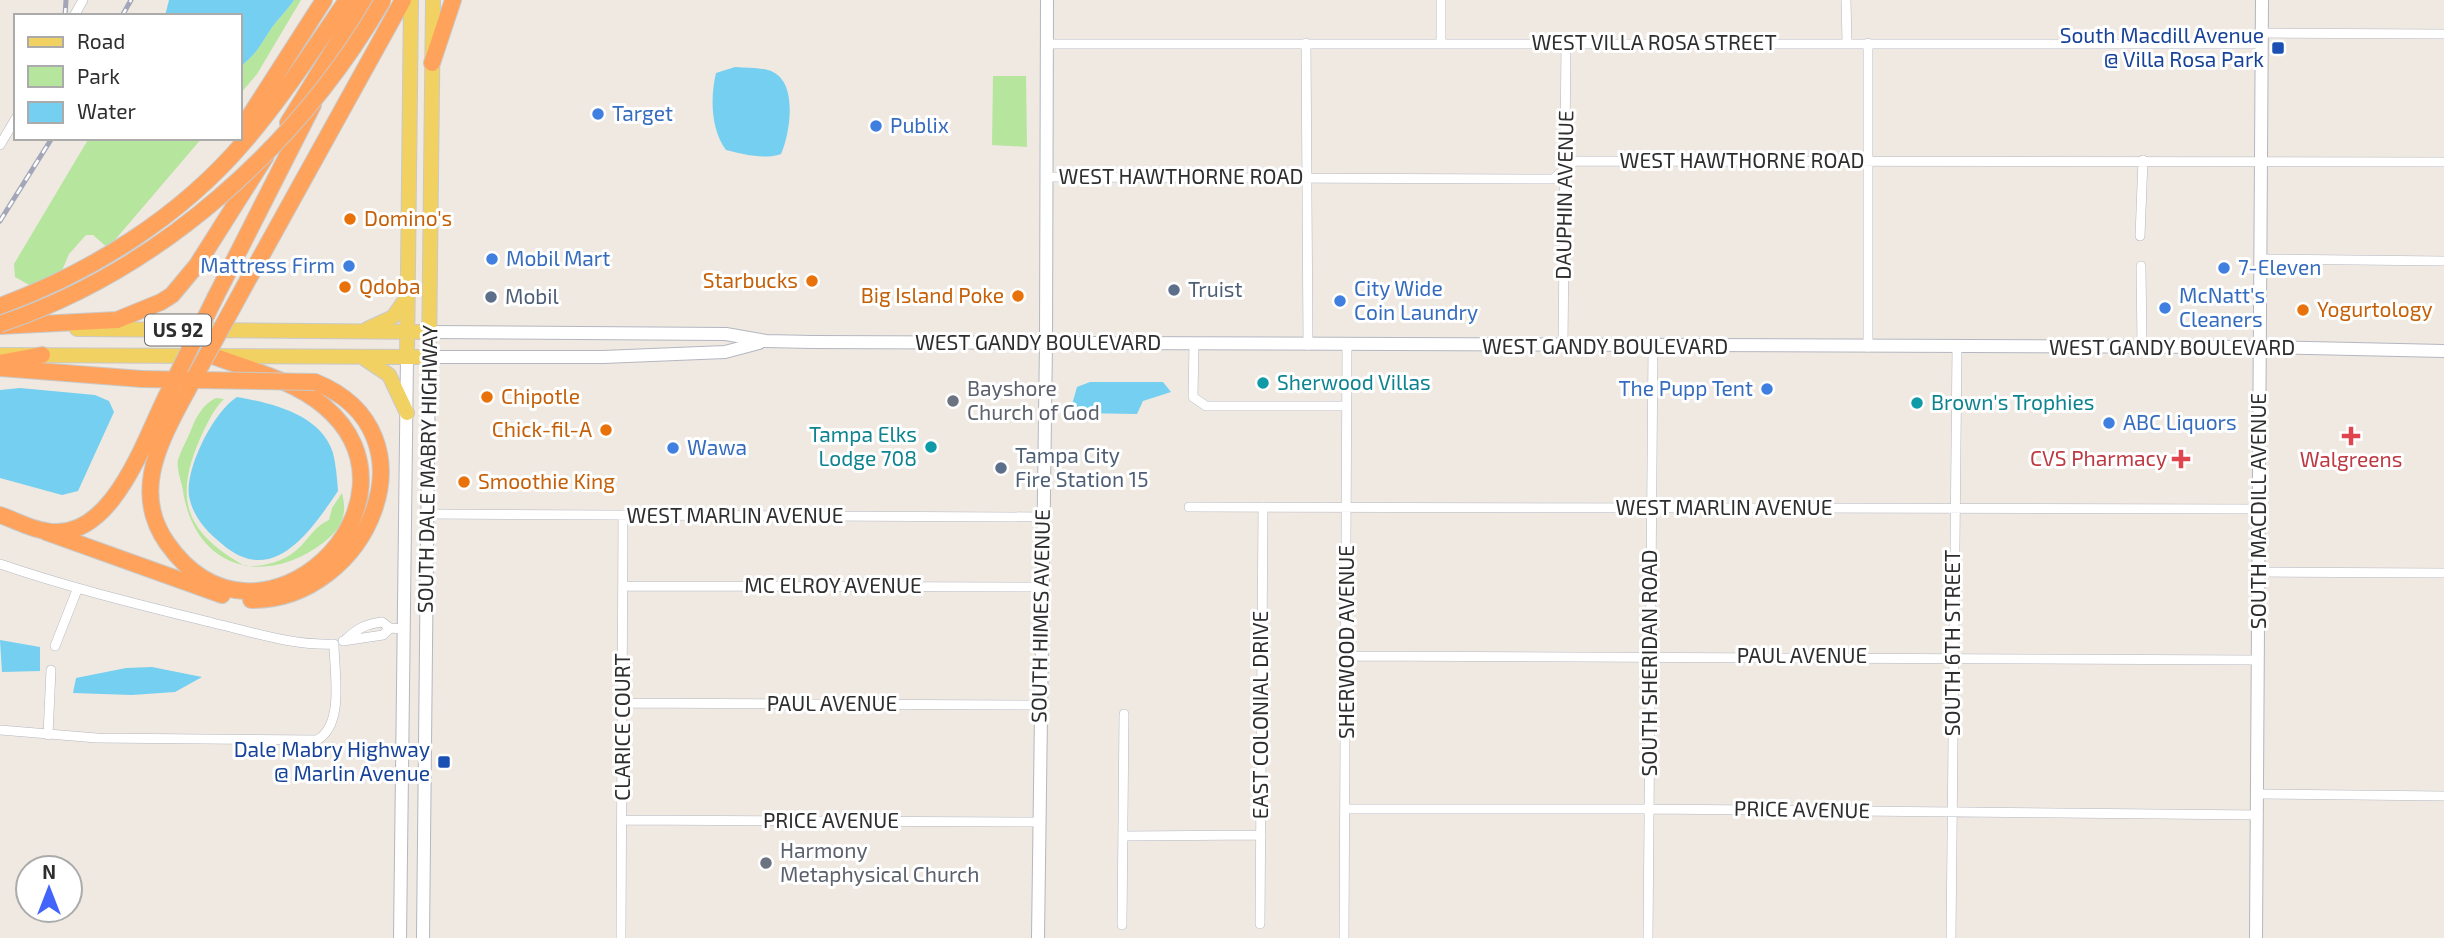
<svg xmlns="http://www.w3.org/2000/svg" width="2444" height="938" font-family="'Exo 2',sans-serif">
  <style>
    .green { fill: #b6e59e }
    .water { fill: #75cff0 }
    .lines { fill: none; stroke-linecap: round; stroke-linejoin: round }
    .street-casing { stroke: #b4b7c1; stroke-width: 10 }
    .secondary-casing { stroke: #b4b7c1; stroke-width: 14 }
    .primary-casing { stroke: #c9c9c9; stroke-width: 16 }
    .highway-casing { stroke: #c9c9c9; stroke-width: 18 }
    .street { stroke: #fff; stroke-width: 9 }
    .secondary { stroke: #fff; stroke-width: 12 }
    .primary { stroke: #f2d163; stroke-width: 14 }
    .highway { stroke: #ffa35c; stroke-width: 16 }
    .rail-casing { stroke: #a3a6b8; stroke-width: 5 }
    .rail { stroke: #fff; stroke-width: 2.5; stroke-dasharray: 8; stroke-linecap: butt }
    .highway-bridge-casing { stroke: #c9c9c9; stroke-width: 18; stroke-linecap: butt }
    .highway-bridge { stroke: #ffa35c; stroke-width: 16 }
    .transit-dot { fill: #1a4fb4; stroke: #fff; stroke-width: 2.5 }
    .shop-dot { fill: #3f7fe0; stroke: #fff; stroke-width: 2.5 }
    .food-dot { fill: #e8710a; stroke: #fff; stroke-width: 2.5 }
    .service-dot { fill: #5c6f8a; stroke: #fff; stroke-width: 2.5 }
    .culture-dot { fill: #0f9aa8; stroke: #fff; stroke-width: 2.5 }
    .worship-dot { fill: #6b7280; stroke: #fff; stroke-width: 2.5 }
    .health-dot { fill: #e0444e; stroke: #fff; stroke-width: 2.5 }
    .labels { text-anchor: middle; stroke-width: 6; stroke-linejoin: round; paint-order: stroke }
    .shield { fill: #fff; stroke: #6d6d6d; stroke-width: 2 }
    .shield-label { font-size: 19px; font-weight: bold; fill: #2e2e2e }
    .transit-label { font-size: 21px; fill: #164399; stroke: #fff; text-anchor: end }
    .street-label { font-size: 21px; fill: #2e2e2e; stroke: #fff }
    .shop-label { font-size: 21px; fill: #366cbe; stroke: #fff; text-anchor: start }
    .food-label { font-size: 21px; fill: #c56008; stroke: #fff; text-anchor: start }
    .service-label { font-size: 21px; fill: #4e5e75; stroke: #fff; text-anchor: start }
    .culture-label { font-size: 21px; fill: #0d838f; stroke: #fff; text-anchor: start }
    .worship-label { font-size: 21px; fill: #5b616d; stroke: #fff; text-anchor: start }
    .health-label { font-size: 21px; fill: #be3a42; stroke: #fff; text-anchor: end }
  </style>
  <rect width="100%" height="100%" fill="#efe9e1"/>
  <path class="green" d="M294,0H301L257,74L240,94V67C256,54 258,49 269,32C274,23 286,12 294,0Z
    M993,76H1026L1027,147L992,145Z
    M89,138H202L108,248L93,235H86L69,254L61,273L31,286L15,277L14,264Z
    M216,398L224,399C213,409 205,428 199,441C173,502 188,534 245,566C266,567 286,561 301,546C310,536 317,525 329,520L332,508L342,493C348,516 341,529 323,543C263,588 195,568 183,491C182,482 176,469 178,460C181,450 187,440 191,430C196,417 203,404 216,398Z"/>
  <path class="water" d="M169,0H294C286,12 274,23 269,32C258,49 256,54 240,67V16H165Z
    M735,67C747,68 763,67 773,72C798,84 790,134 781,154C764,160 743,154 726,150C711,130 710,98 716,73Z
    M1090,382H1163L1171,392L1143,401L1137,414L1079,413L1071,408L1077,387Z
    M20,388L95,395L109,401L114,412L78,491L62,495L0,478V390Z
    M237,397C271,403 321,414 333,453C336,465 337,478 338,491C310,532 273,588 222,544C206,531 193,517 189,496C185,468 214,411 237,397Z
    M0,640L40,647V671L2,672Z
    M152,667L202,677L175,692L132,695L73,693L76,678L126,668Z"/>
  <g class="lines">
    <g class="street-casing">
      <path id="street" d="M1846,0L1847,43
        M74,16L83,0
        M2261,33L2444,34
        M1306,43L1308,345
        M1441,43V0
        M1047,44H2261
        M0,145L16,118
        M1046,177L1553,179L1575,161L2444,162
        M2140,236L2143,160
        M2261,259L2444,261
        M2141,266L2142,347
        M1194,344L1193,397L1206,406H1347
        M1563,347L1566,43
        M1868,347V43
        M1189,507L2260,509
        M427,514L1042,517
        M0,564C70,588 141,605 213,623C252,632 293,646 334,644C334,672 345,724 317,740L97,738L0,730
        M2259,572L2444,573
        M624,586L1041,587
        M345,640C357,629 365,624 382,622L390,628L402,629
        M343,641L383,635L390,628
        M55,646L77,590
        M1347,656L2258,660
        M623,703L1040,705
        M48,735L51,670
        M2258,794L2444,796
        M1345,809H1649L2258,815
        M622,820L1039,822
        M1123,836L1261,835
        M1260,924L1263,507
        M1122,925L1124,714
        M621,938L623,515
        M1344,938L1347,345
        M1648,938L1653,347
        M1951,938L1957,348"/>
    </g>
    <g class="secondary-casing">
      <path id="secondary" d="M429,332L726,334L766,341L812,342L2260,347L2444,351
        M400,938L407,357
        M423,938L429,357H603L725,352L759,343
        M1038,938L1046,343L1047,0
        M2256,938L2262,0"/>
    </g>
    <g class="primary-casing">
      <path id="primary" d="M77,329L429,332
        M367,329L393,317L407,297
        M0,355L429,357L433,0
        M407,357L411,0
        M365,359L389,375L407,413"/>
    </g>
    <g class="highway-casing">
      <path id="highway" d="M432,63L453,0
        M288,123L364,0
        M240,131L324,0
        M244,287L403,0
        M216,296L313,105
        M0,306C92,272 180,217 244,142C282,98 314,48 347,0
        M0,326L117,320L161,302L172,295L197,265L266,156
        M0,363L42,355
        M0,368L142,379
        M180,404C156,449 134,496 167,543C260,676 438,502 324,406C293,380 250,370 213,356
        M0,515C15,520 30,529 46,531C111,544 144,441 166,397
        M46,532L222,595
        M251,600C367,601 441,433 315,382"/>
    </g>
    <use href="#street" class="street"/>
    <use href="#secondary" class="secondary"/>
    <use href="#primary" class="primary"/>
    <use href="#highway" class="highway"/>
    <g class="rail-casing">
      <path id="rail" d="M65,16L66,0
        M122,16L131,0
        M0,221L52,138"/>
    </g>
    <use href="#rail" class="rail"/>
    <g class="highway-bridge-casing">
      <path id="highway-bridge" d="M0,324C161,270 299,145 383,0
        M142,379L315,382
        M166,397L216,296
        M180,404L244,287"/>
    </g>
    <use href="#highway-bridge" class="highway-bridge"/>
  </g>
  <g class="transit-dot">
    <rect x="2271" y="41" width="14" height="14" rx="3.5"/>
    <rect x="437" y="755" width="14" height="14" rx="3.5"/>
  </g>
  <g class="shop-dot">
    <circle cx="598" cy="114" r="7"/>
    <circle cx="876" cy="126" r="7"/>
    <circle cx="492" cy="259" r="7"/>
    <circle cx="349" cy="266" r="7"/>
    <circle cx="2224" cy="268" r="7"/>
    <circle cx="1340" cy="301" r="7"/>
    <circle cx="2165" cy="308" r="7"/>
    <circle cx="1767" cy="389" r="7"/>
    <circle cx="2109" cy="423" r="7"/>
    <circle cx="673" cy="448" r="7"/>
  </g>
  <g class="food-dot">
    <circle cx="350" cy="219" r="7"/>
    <circle cx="812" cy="281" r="7"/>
    <circle cx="345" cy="287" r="7"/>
    <circle cx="1018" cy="296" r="7"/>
    <circle cx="2303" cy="310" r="7"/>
    <circle cx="487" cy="397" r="7"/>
    <circle cx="606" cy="430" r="7"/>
    <circle cx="464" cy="482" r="7"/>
  </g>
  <g class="service-dot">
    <circle cx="1174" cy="290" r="7"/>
    <circle cx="491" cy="297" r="7"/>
    <circle cx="1001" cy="468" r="7"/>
  </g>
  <g class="culture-dot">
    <circle cx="1263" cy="383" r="7"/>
    <circle cx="1917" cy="403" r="7"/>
    <circle cx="931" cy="447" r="7"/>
  </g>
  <g class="worship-dot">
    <circle cx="953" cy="401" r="7"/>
    <circle cx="766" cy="863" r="7"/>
  </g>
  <g class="health-dot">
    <path d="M2347.5 425.5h7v7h7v7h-7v7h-7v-7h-7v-7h7z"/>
    <path d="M2177.5 448.5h7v7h7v7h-7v7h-7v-7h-7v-7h7z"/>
  </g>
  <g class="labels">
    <rect class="shield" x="145" y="314.5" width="66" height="31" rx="5"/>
    <g class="shield-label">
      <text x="178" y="337">US 92</text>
    </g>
    <g class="transit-label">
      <text x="2264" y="43">South Macdill Avenue<tspan x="2264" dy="24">@ Villa Rosa Park</tspan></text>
      <text x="430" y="757">Dale Mabry Highway<tspan x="430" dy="24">@ Marlin Avenue</tspan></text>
    </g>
    <g class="street-label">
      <text x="1654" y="50">WEST VILLA ROSA STREET</text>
      <text x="1742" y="168">WEST HAWTHORNE ROAD</text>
      <text x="1181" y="184">WEST HAWTHORNE ROAD</text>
      <text transform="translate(1565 195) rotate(-89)" y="7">DAUPHIN AVENUE</text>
      <text x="1038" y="350">WEST GANDY BOULEVARD</text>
      <text x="1605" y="354">WEST GANDY BOULEVARD</text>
      <text x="2172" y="355">WEST GANDY BOULEVARD</text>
      <text transform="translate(428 469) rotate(-89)" y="7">SOUTH DALE MABRY HIGHWAY</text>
      <text x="1724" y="515">WEST MARLIN AVENUE</text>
      <text transform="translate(2259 511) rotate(-90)" y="7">SOUTH MACDILL AVENUE</text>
      <text x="735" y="523">WEST MARLIN AVENUE</text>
      <text x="833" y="593">MC ELROY AVENUE</text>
      <text transform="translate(1041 616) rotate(-89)" y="7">SOUTH HIMES AVENUE</text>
      <text transform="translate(1347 642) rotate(-90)" y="7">SHERWOOD AVENUE</text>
      <text transform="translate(1953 643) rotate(-90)" y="7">SOUTH 6TH STREET</text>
      <text x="1802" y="663">PAUL AVENUE</text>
      <text transform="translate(1650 663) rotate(-90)" y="7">SOUTH SHERIDAN ROAD</text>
      <text x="832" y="711">PAUL AVENUE</text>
      <text transform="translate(1261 715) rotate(-90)" y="7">EAST COLONIAL DRIVE</text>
      <text transform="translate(623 727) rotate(-90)" y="7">CLARICE COURT</text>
      <text transform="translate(1802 810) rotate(1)" y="7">PRICE AVENUE</text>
      <text x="831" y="828">PRICE AVENUE</text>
    </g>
    <g class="shop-label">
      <text x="612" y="121">Target</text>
      <text x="890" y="133">Publix</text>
      <text x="506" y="266">Mobil Mart</text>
      <text x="335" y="273" text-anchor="end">Mattress Firm</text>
      <text x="2238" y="275">7-Eleven</text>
      <text x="1354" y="296">City Wide<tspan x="1354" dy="24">Coin Laundry</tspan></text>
      <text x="2179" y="303">McNatt's<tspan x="2179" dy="24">Cleaners</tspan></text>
      <text x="1753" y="396" text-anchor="end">The Pupp Tent</text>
      <text x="2123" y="430">ABC Liquors</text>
      <text x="687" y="455">Wawa</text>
    </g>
    <g class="food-label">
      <text x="364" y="226">Domino's</text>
      <text x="798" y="288" text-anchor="end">Starbucks</text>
      <text x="359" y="294">Qdoba</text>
      <text x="1004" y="303" text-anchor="end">Big Island Poke</text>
      <text x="2317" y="317">Yogurtology</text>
      <text x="501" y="404">Chipotle</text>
      <text x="592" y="437" text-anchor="end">Chick-fil-A</text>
      <text x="478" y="489">Smoothie King</text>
    </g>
    <g class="service-label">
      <text x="1188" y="297">Truist</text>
      <text x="505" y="304">Mobil</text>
      <text x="1015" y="463">Tampa City<tspan x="1015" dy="24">Fire Station 15</tspan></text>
    </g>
    <g class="culture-label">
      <text x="1277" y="390">Sherwood Villas</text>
      <text x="1931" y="410">Brown's Trophies</text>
      <text x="917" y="442" text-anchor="end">Tampa Elks<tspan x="917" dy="24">Lodge 708</tspan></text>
    </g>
    <g class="worship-label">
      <text x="967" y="396">Bayshore<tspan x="967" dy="24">Church of God</tspan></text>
      <text x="780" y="858">Harmony<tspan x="780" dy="24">Metaphysical Church</tspan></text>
    </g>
    <g class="health-label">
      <text x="2167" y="466">CVS Pharmacy</text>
      <text x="2351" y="467" text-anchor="middle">Walgreens</text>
    </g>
  </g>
  <rect x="14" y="14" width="228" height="126" fill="#ffffff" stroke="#ababab" stroke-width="2"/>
  <rect x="28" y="37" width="35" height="10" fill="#f2d163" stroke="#ababab" stroke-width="2"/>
  <text x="77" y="49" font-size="21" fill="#2e2e2e">Road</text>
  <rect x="28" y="66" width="35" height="21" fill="#b6e59e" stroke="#ababab" stroke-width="2"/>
  <text x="77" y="84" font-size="21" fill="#2e2e2e">Park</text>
  <rect x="28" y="102" width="35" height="21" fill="#75cff0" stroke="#ababab" stroke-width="2"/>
  <text x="77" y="119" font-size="21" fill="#2e2e2e">Water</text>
  <g transform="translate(49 889)"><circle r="33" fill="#ffffff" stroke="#ababab" stroke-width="2"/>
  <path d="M0-5L12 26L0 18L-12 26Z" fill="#4264fb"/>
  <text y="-10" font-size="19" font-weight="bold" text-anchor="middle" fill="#2e2e2e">N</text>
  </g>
</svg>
